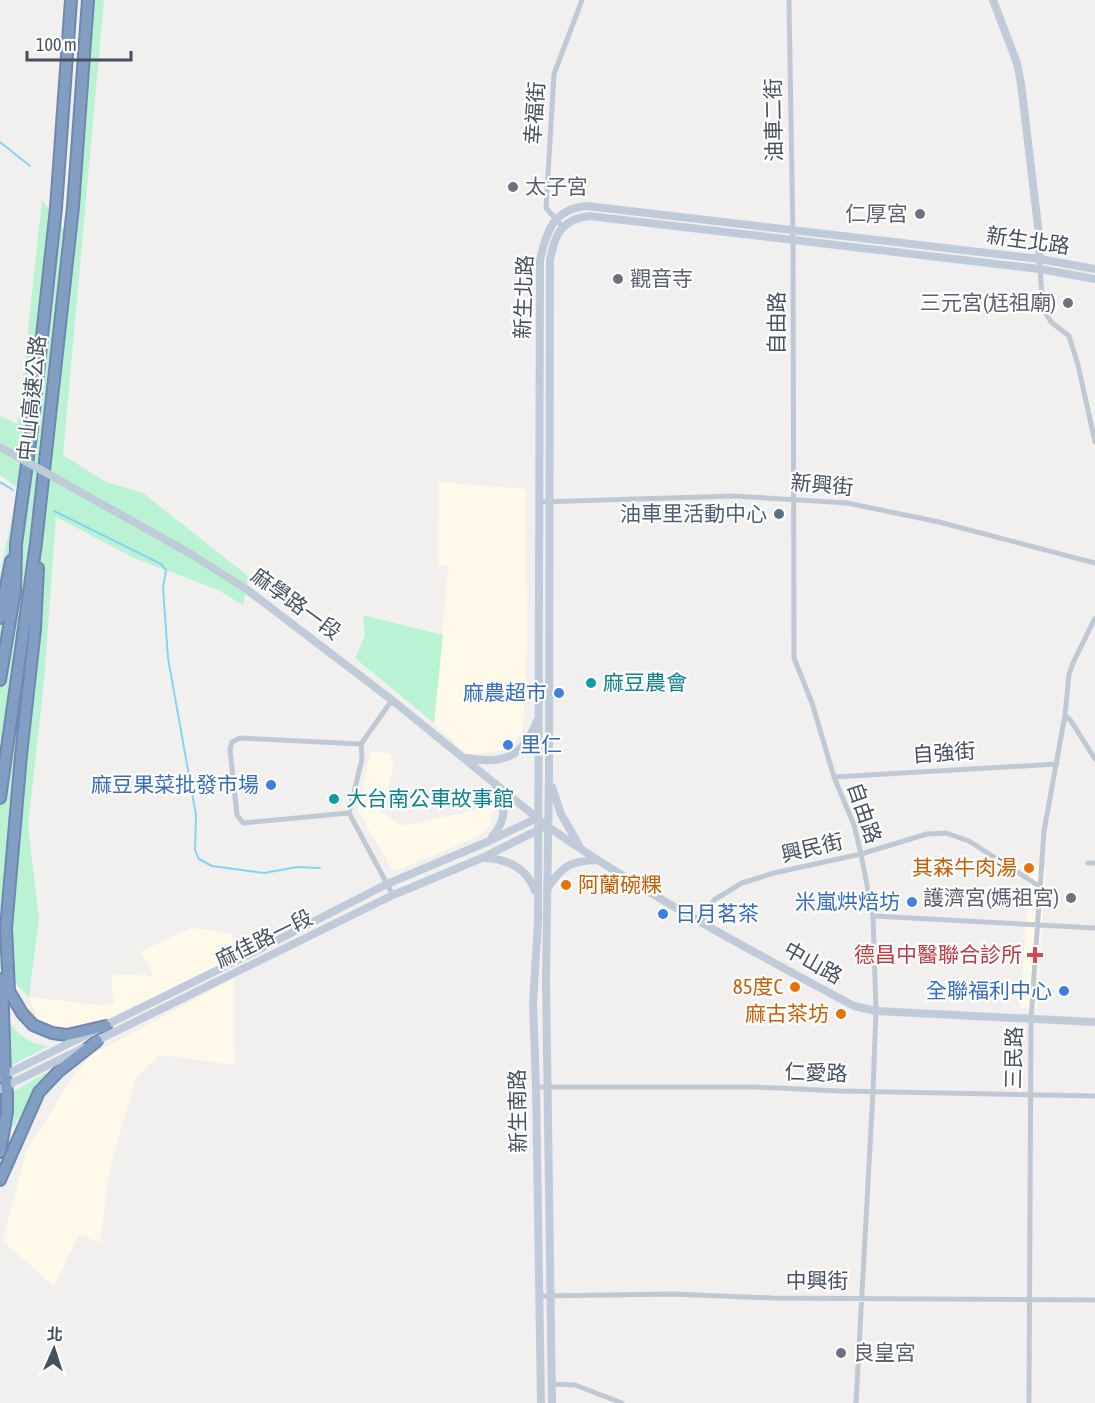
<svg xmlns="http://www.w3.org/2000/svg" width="1095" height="1403" font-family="'Asap Condensed','Noto Sans TC',sans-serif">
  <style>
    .commercial { fill: #fef9e8 }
    .grass { fill: #baf3d4 }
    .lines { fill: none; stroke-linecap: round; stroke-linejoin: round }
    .stream { stroke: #83d5f4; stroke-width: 2 }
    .highway-casing { stroke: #6e88af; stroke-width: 14 }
    .street { stroke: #bfc9d3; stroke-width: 5 }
    .secondary { stroke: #c0cbda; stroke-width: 8 }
    .highway { stroke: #839ec3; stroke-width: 10 }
    .secondary-bridge { stroke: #c0cbda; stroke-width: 8 }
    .worship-dot { fill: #6b7280; stroke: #fff; stroke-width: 2 }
    .service-dot { fill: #5c6f8a; stroke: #fff; stroke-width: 2 }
    .culture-dot { fill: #0f9aa8; stroke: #fff; stroke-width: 2 }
    .shop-dot { fill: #3f7fe0; stroke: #fff; stroke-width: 2 }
    .food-dot { fill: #e8710a; stroke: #fff; stroke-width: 2 }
    .health-dot { fill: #e0444e; stroke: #fff; stroke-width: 2 }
    .labels { text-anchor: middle; stroke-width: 4.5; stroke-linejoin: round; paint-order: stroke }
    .street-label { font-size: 21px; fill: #46515f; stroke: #fff }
    .worship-label { font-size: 21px; fill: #5b616d; stroke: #fff; text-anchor: start }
    .service-label { font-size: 21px; fill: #4e5e75; stroke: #fff; text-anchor: end }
    .culture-label { font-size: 21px; fill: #0d838f; stroke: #fff; text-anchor: start }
    .shop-label { font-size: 21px; fill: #366cbe; stroke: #fff; text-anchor: end }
    .food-label { font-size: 21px; fill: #c56008; stroke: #fff; text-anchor: end }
    .health-label { font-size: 21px; fill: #be3a42; stroke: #fff; text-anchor: end }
  </style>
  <rect width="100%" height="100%" fill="#f2efef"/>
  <path class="commercial" d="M439,482L526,489L527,644L523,730L512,746L493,752L468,755L434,724L448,566H438Z
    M371,751L390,754L394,766L386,794L379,797L377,809L403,826L495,806L490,825L481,835L394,872L358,811Z
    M1030,865L1046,866L1037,1009L1020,1008Z
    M191,928L218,931L227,934L232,932L234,959L90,1027L63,1030L50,1028L41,1022L33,1009L29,997L100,1005L115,1004L111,984L113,974L154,976L140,952Z
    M234,978L235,1065L160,1055L136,1078L110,1168L100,1242L79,1235L54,1286L3,1241L26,1151L73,1077L91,1055Z"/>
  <path class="grass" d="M92,0H104L63,455L106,482L143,493L248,576L243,605L218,590L134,558L56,517L44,682L28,827L39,918L29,997L0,968V575L18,488L0,475V416L18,424L42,200L71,238Z
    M363,615L443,635L434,723L355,658L365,636Z
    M7,1017C12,1028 21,1037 32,1042C37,1044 42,1044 47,1047L2,1070Z
    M47,1072L45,1078L33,1093L14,1127H10L4,1097Z"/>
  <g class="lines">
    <path class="stream" d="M0,142L30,166
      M0,482L13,490
      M54,511L161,564L166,570L163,588L168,658L196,815L195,850L197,855L199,859L212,866L264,873L297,867L320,868"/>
    <g class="highway-casing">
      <path id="highway" d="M38,568L35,629L21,755L6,928L9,991L22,1013L33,1025L52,1033L67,1035L106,1026
        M0,618L11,561
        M0,680L15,591L16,544L32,428L56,208L71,0
        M0,798L36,543L73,207L88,0
        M0,1152L7,1112V1094L5,1075L2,979
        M0,1180L39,1092L59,1071L97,1041"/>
    </g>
    <path class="street" d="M789,0L793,239L794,658L812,703L834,777L854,825L861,854L873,916L876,1011L873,1091L856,1403
      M563,227L546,208L554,74L582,0
      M1040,269L1043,308L1051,322L1069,336L1078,365L1095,442
      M539,502L734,496L847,503L939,522L1095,563
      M392,700L361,744L362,759L349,813L393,895
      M1065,715L1071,721L1095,759
      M834,777L1057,764
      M349,813L243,823L237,815L230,749L232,742L240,738L361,744
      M1088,863H1095
      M873,916L1095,928
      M702,922L714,900L742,883L774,873L861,854L927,834L946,833L969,841L1039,886
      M536,1087H754L840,1091L1095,1096
      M540,1296L673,1294L773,1298L1095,1300
      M552,1384L575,1385L622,1403
      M1029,1403L1031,1019L1044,831L1065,715L1069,674L1073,663L1095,618"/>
    <path class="secondary" d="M993,0L1017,63L1021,84L1038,226L1040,261
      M246,589L392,700L547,826C644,894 750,950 854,1006L876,1011L1095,1022
      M467,758C504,765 523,757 537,721
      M552,787L561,814L580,847
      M492,837C507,820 506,806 496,786
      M484,858C507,859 527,868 535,891
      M547,889C562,866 570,861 597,860
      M94,1042L393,895L482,858L540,829
      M1,1077L248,955L387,884L487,842L537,818
      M0,1089L83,1048
      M541,1403L536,1087L533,1003L538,922L540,260C546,232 553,209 587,206L1040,259L1095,269
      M552,1403L546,978L549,775L550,260C555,234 561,220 589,216L1040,269L1095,279"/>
    <use href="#highway" class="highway"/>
    <path class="secondary-bridge" d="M0,447L191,554L246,589"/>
  </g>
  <g class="worship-dot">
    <circle cx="513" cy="187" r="6"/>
    <circle cx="920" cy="214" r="6"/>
    <circle cx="618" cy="279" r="6"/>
    <circle cx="1068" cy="303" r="6"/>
    <circle cx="1071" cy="898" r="6"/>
    <circle cx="841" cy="1353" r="6"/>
  </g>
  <circle class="service-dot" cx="779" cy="514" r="6"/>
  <g class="culture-dot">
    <circle cx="591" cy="683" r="6"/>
    <circle cx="334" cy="799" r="6"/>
  </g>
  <g class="shop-dot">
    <circle cx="559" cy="693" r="6"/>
    <circle cx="508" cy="745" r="6"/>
    <circle cx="271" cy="785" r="6"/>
    <circle cx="912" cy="902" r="6"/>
    <circle cx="663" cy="914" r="6"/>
    <circle cx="1064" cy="991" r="6"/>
  </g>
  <g class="food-dot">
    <circle cx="1029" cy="868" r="6"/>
    <circle cx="566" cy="885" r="6"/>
    <circle cx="795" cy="987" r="6"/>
    <circle cx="841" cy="1014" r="6"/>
  </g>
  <path class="health-dot" d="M1032 946h6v6h6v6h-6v6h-6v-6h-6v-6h6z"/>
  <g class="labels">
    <g class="street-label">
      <text transform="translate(535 113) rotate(-86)" y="7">幸福街</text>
      <text transform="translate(774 120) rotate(-91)" y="7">油車二街</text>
      <text transform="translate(1028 241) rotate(8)" y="7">新生北路</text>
      <text transform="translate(524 297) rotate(-88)" y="7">新生北路</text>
      <text transform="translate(777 323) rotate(-90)" y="7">自由路</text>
      <text transform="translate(32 398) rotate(-84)" y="7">中山高速公路</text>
      <text transform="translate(822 485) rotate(5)" y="7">新興街</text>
      <text transform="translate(296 604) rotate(36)" y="7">麻學路一段</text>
      <text transform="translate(944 753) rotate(-4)" y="7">自強街</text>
      <text transform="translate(864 813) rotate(71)" y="7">自由路</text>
      <text transform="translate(812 848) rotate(-13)" y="7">興民街</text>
      <text transform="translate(264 939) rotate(-26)" y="7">麻佳路一段</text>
      <text transform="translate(813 963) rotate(29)" y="7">中山路</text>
      <text transform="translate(1014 1058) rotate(-89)" y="7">三民路</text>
      <text transform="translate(816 1073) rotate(2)" y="7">仁愛路</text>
      <text transform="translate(518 1111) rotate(-91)" y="7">新生南路</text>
      <text x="817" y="1288">中興街</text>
    </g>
    <g class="worship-label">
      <text x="525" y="194">太子宮</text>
      <text x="908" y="221" text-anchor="end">仁厚宮</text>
      <text x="630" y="286">觀音寺</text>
      <text x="1056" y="310" text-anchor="end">三元宮(尪祖廟)</text>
      <text x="1059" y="905" text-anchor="end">護濟宮(媽祖宮)</text>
      <text x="853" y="1360">良皇宮</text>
    </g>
    <g class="service-label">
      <text x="767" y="521">油車里活動中心</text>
    </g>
    <g class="culture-label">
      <text x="603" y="690">麻豆農會</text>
      <text x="346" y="806">大台南公車故事館</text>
    </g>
    <g class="shop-label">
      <text x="547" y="700">麻農超市</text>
      <text x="520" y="752" text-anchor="start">里仁</text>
      <text x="259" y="792">麻豆果菜批發市場</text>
      <text x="900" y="909">米嵐烘焙坊</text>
      <text x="675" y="921" text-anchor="start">日月茗茶</text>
      <text x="1052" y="998">全聯福利中心</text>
    </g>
    <g class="food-label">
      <text x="1017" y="875">其森牛肉湯</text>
      <text x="578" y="892" text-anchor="start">阿蘭碗粿</text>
      <text x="783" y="994">85度C</text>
      <text x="829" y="1021">麻古茶坊</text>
    </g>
    <g class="health-label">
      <text x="1022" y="962">德昌中醫聯合診所</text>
    </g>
  </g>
  <g transform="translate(54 1349) rotate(3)" stroke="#ffffff" stroke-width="4.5" paint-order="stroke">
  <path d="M0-4.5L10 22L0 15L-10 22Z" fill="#46515f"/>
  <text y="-9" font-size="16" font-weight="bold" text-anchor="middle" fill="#46515f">北</text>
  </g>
  <path d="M27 51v9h104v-9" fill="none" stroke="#46515f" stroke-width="3"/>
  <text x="36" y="51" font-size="18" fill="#46515f" stroke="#ffffff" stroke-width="4.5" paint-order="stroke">100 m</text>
</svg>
